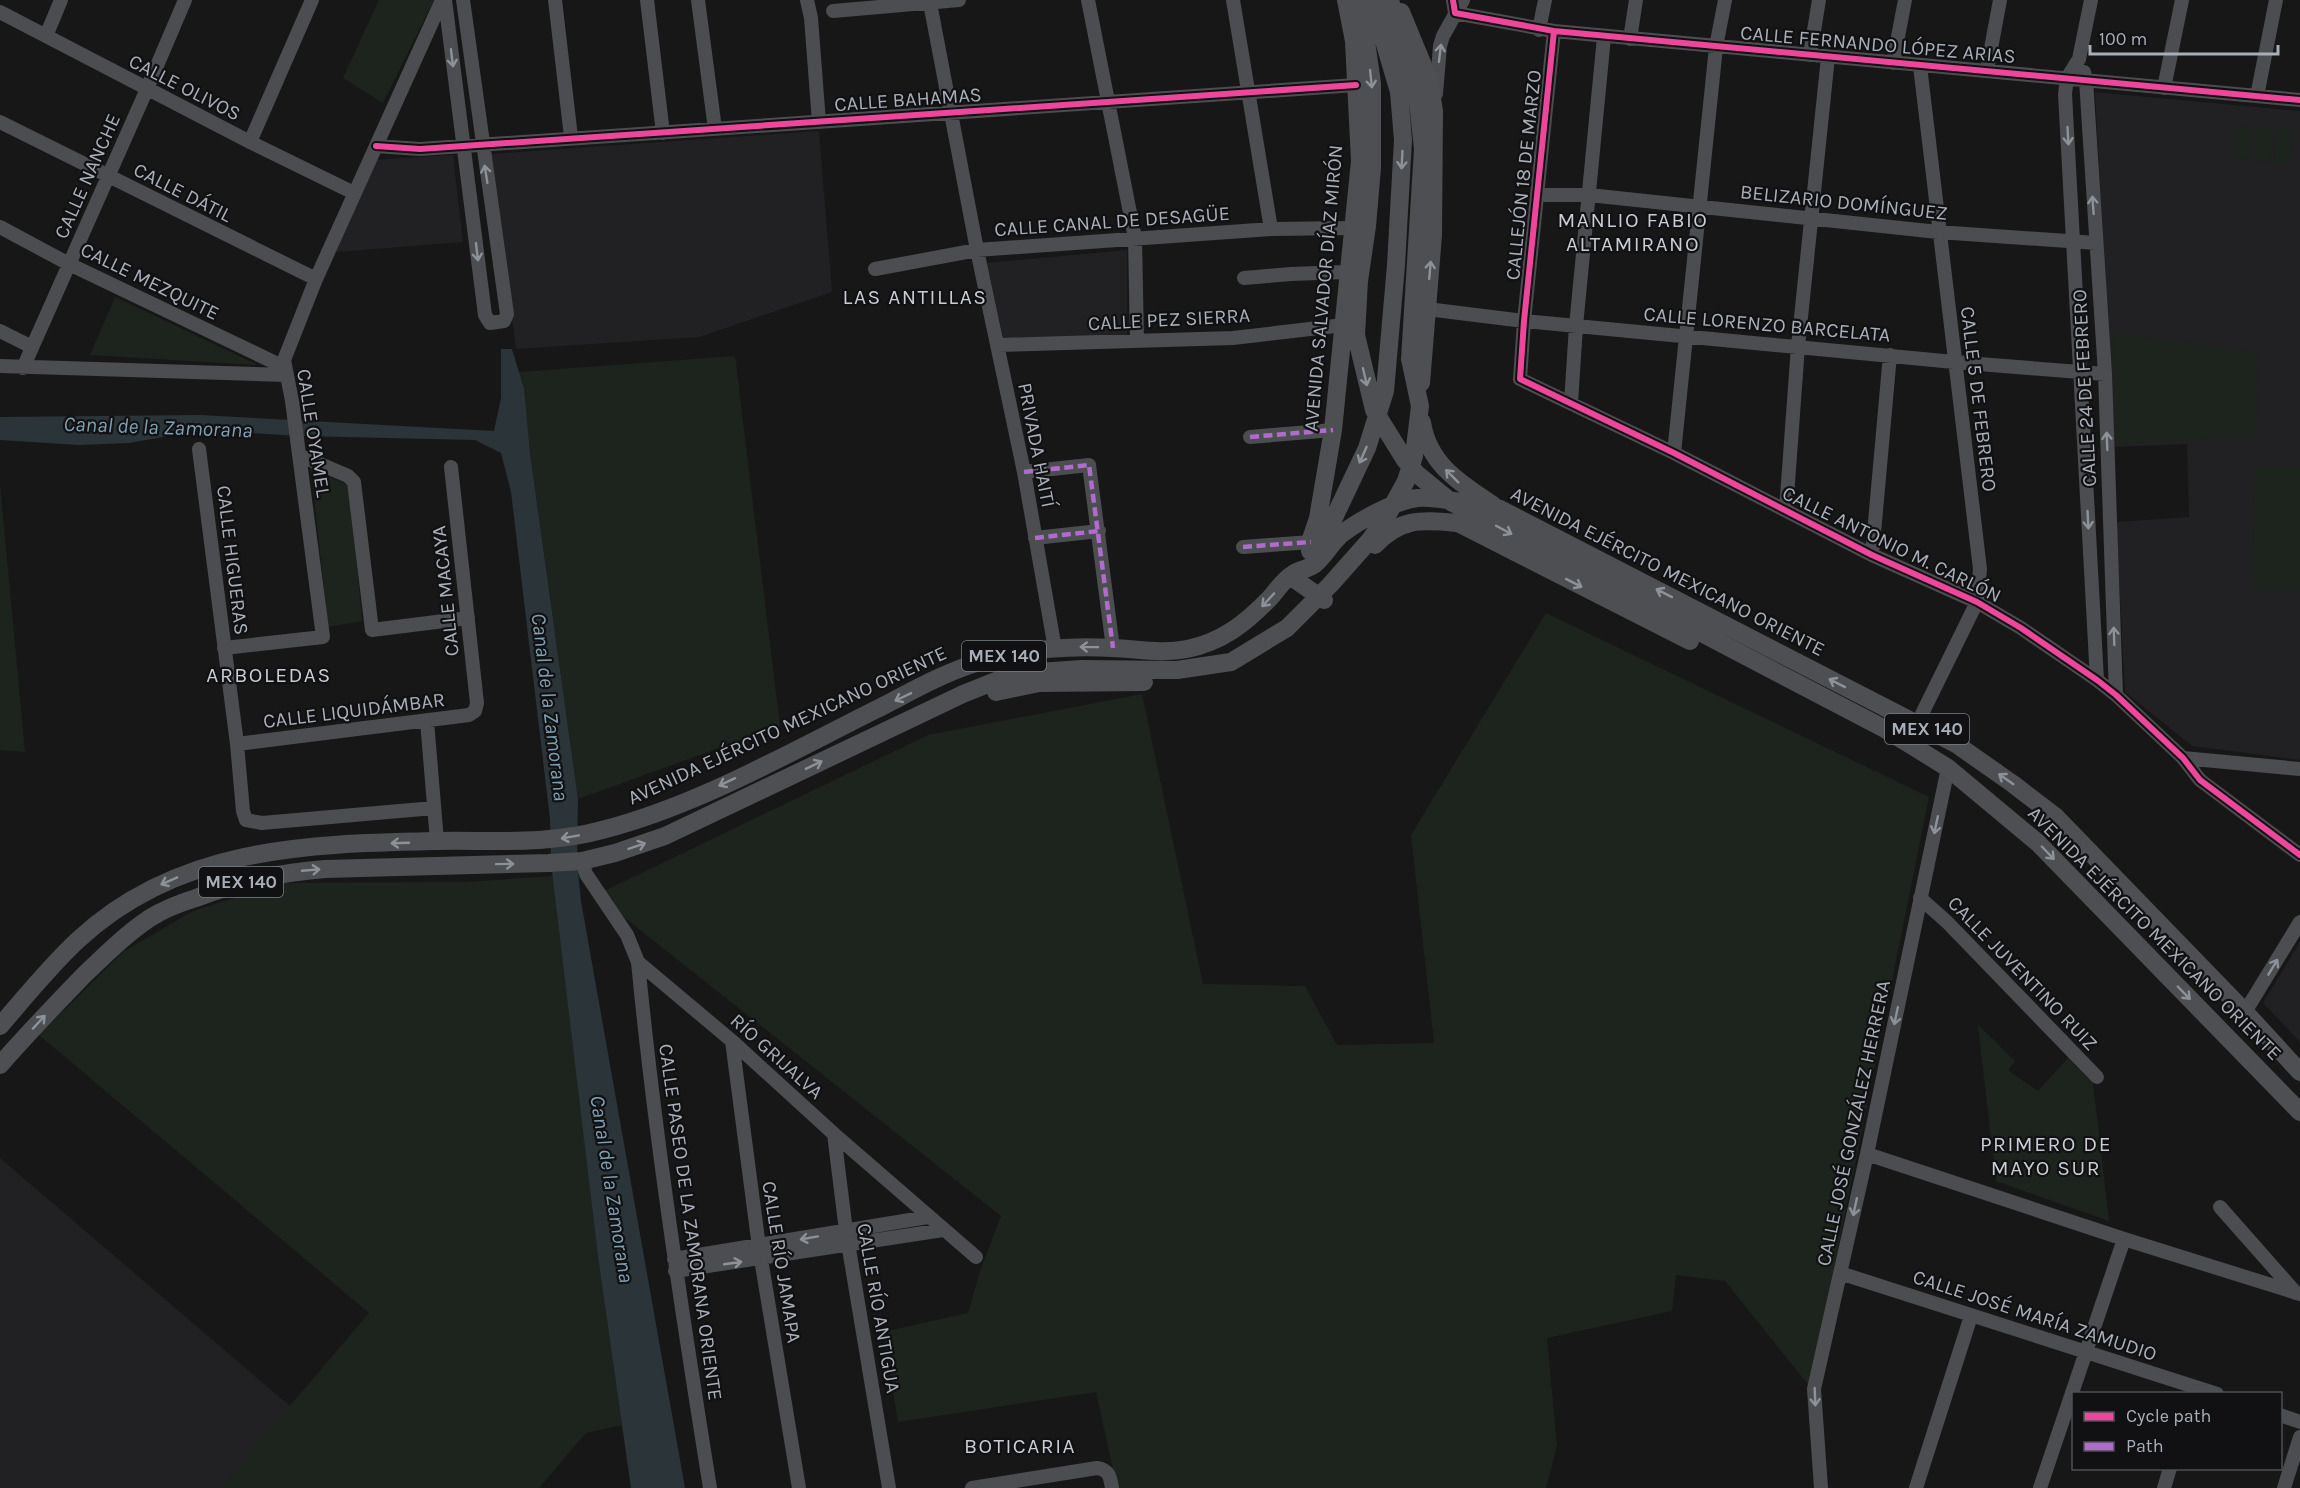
<svg xmlns="http://www.w3.org/2000/svg" width="2300" height="1488" font-family="Karla,sans-serif">
  <style>
    .built { fill: #212123 }
    .green { fill: #1d241d }
    .water { fill: #2a3439 }
    .lines { fill: none; stroke-linecap: round; stroke-linejoin: round }
    .minor { stroke: #4b4d50; stroke-width: 14 }
    .major { stroke: #4d4f52; stroke-width: 18 }
    .quiet { stroke: #b06ccc; stroke-width: 4.5; stroke-dasharray: 9 4.5; stroke-linecap: butt }
    .cycleway-casing { stroke: #111113; stroke-width: 10 }
    .cycleway { stroke: #ed469a; stroke-width: 6 }
    .oneway { stroke: #8c9299 }
    .oneway2 { stroke: #8d9299 }
    .labels { text-anchor: middle; stroke-width: 4.5; stroke-linejoin: round; paint-order: stroke }
    .shield { fill: #111113; stroke: #7b8086; stroke-width: 1.5 }
    .shield-label { font-size: 18px; font-weight: bold; fill: #a8afb8 }
    .street-label { font-size: 20px; fill: #a8afb8; stroke: #111113 }
    .neighbourhood-label { font-size: 21px; letter-spacing: 1.5px; fill: #c9cdd4; stroke: #111113 }
    .water-label { font-size: 21px; font-style: italic; fill: #7fa0b3; stroke: #111113 }
  </style>
  <rect width="100%" height="100%" fill="#171717"/>
  <path class="built" d="M2095,92L2300,111V760L2192,746L2125,692L2116,522L2189,517L2187,444L2113,447Z
    M819,131L832,292L699,337L516,349L491,154Z
    M453,155L463,242L336,252L374,160Z
    M1127,250V338L1003,337L987,263Z
    M2300,942V1042L2263,1003Z
    M0,1158L291,1407L220,1488H0Z"/>
  <path class="green" d="M379,0H434L383,103L343,78Z
    M2236,125L2253,127L2251,160L2234,158Z
    M2256,127L2274,129L2271,161L2254,160Z
    M2277,129L2294,130L2291,164L2274,163Z
    M115,297L258,365L90,355Z
    M2112,332L2256,353L2257,437L2116,444Z
    M735,356L780,726L578,799L519,372Z
    M2254,467H2300V590H2253Z
    M311,469L350,486L362,621L328,627Z
    M0,484L25,752L0,750Z
    M1546,613L1929,797L1810,1387L1725,1281L1676,1275L1672,1311L1547,1338L1557,1446L1546,1488H1117L1096,1392L898,1422L883,1332L968,1313L980,1271L1001,1216L596,895L928,735L1142,694L1203,984L1305,986L1337,1045L1434,1043L1411,835Z
    M553,876L598,1257L622,1425L586,1433L539,1488H220L369,1313L39,1035L123,952L193,911L281,883L465,882Z
    M1978,1025L2015,1061L2008,1070L2038,1091L2068,1058L2093,1083L2109,1221L1996,1181Z"/>
  <path class="water" d="M501,349H512L524,389L530,453L578,799L577,862L581,901L685,1488H631L598,1257L551,863L550,819L511,492L501,453L475,440L299,436L202,430L129,443L79,445L0,440V417L200,415L494,431L501,398Z"/>
  <g class="lines">
    <path class="minor" d="M445,0L485,315L490,323L504,321L507,314L463,0
      M555,0L571,137
      M647,0L663,133
      M698,0L715,129
      M807,0L811,18L819,122
      M1088,0L1135,238L1137,341
      M1233,0L1271,229
      M1453,0L1455,13L1554,31L2300,100
      M2091,0L2079,59L2067,78L2065,94L2097,680
      M930,3L977,250L1024,472L1055,649
      M833,11L959,0
      M0,12L250,142L354,193
      M1539,30L1545,0
      M1554,31L1524,321L1520,379L1674,453L1872,555L1977,602L2021,628L2097,680L2116,695L2183,758L2200,780L2300,855
      M46,36L61,0
      M1630,39L1636,0
      M1810,55L1819,0
      M1893,63L1905,0
      M1987,70L2000,0
      M2084,72L2086,80L2105,374L2116,695
      M2164,88L2182,0
      M1436,94L1440,46L1443,36L1463,0
      M2257,96L2276,0
      M0,122L316,279
      M250,142L312,0
      M376,146L420,149L1356,85
      M1537,195H1589L1938,232L2096,243
      M0,227L69,264L284,367
      M875,269L977,250L1271,229L1352,228
      M1244,278L1291,274L1347,272
      M1427,309L1524,321L1954,362L2105,374
      M0,331L32,347
      M997,345L1233,338L1344,325
      M0,366L285,375
      M23,368L147,89L185,0
      M1571,403L1576,326L1604,37
      M1250,437L1333,430
      M199,449L237,744L243,811L246,820L262,823L434,808
      M1674,453L1716,47L1725,0
      M299,455L348,476L354,482L372,630L468,618
      M1024,472L1089,465L1113,648
      M1786,510L1798,346L1828,57
      M1035,538L1099,531
      M1243,547L1311,542
      M1872,555L1890,355
      M224,648L323,637L292,401L284,360L316,279L442,0
      M427,721L437,841
      M1917,724L1977,602L1980,569L1920,66
      M237,744L469,715L475,711L477,703L451,467
      M2183,758L2300,769
      M582,861L586,874L627,935L638,962L732,1041L834,1134L976,1257
      M1920,898L1947,922L2097,1077
      M638,962C655,1138 682,1313 710,1488
      M2245,1012L2300,922
      M732,1041L759,1247L799,1488
      M834,1134L846,1231L889,1488
      M1867,1154L2124,1239L2300,1294
      M2220,1207L2296,1293
      M674,1259L928,1217
      M675,1271L943,1230
      M1840,1273L2217,1394
      M2280,1415L2300,1422
      M972,1488L1097,1468C1109,1470 1110,1476 1112,1488
      M1821,1488L1814,1389L1867,1154L1948,768
      M1916,1488L1971,1316
      M2040,1488L2124,1239
      M2164,1488L2170,1468
      M2284,1488L2300,1437"/>
    <path class="major" d="M1360,0L1372,83V168L1367,226L1359,281L1356,335L1374,410L1405,460L1417,474L1451,502L1885,729L1948,768L2038,843L2300,1112
      M1401,12L1429,80L1434,111L1433,235L1421,383
      M1422,422C1428,464 1461,484 1493,505
      M1309,545L1318,518L1333,430L1360,161L1354,41L1346,0
      M1375,545C1401,517 1423,520 1458,523L1690,641
      M1310,551L1332,522L1367,448L1385,391L1396,265L1403,140L1399,92L1372,0
      M1290,576L1324,600
      M996,692L1039,683L1144,682
      M0,1026C25,997 50,966 78,940C179,846 308,844 437,841C493,840 548,845 602,830C696,806 789,753 875,710C907,694 939,675 973,664C1018,650 1066,645 1113,648C1138,649 1162,654 1187,649C1222,642 1246,623 1270,598C1277,590 1284,579 1293,574C1300,569 1309,569 1315,564C1326,555 1332,541 1343,533C1360,520 1397,500 1418,498C1437,496 1478,506 1500,509L1956,744L2013,784L2056,817L2245,1012L2300,1072
      M0,1065C27,1034 55,1005 84,975C105,955 126,934 150,918C164,909 180,903 196,898C240,881 278,873 325,869L549,863L582,861L615,853L665,836L963,694L1003,678L1024,673L1082,669L1177,670L1231,662L1287,628L1330,585L1370,540L1387,516L1406,481L1414,456L1420,406L1410,359L1423,149L1418,102L1390,0"/>
    <path class="quiet" d="M1250,437L1333,430
      M1024,472L1089,465L1113,648
      M1035,538L1099,531
      M1243,547L1311,542"/>
    <g class="cycleway-casing">
      <path id="cycleway" d="M1453,0L1455,13L1554,31L2300,100
        M1554,31L1524,321L1520,379L1674,453L1872,555L1977,602L2021,628L2097,680L2116,695L2183,758L2200,780L2300,855
        M376,146L420,149L1356,85"/>
    </g>
    <use href="#cycleway" class="cycleway"/>
  </g>
  <defs><path id="oneway-shaft" d="M-6 0H5M1.5-3L5.5 0L1.5 3" fill="none" stroke-width="1.6" stroke-linecap="round" stroke-linejoin="round" transform="scale(1.5)"/></defs>
  <g class="oneway">
    <use href="#oneway-shaft" transform="translate(1440 53) rotate(-83)"/>
    <use href="#oneway-shaft" transform="translate(452 58) rotate(83)"/>
    <use href="#oneway-shaft" transform="translate(2068 136) rotate(87)"/>
    <use href="#oneway-shaft" transform="translate(486 174) rotate(-99)"/>
    <use href="#oneway-shaft" transform="translate(2093 205) rotate(-94)"/>
    <use href="#oneway-shaft" transform="translate(477 252) rotate(83)"/>
    <use href="#oneway-shaft" transform="translate(2107 441) rotate(-92)"/>
    <use href="#oneway-shaft" transform="translate(2088 520) rotate(87)"/>
    <use href="#oneway-shaft" transform="translate(2114 636) rotate(-92)"/>
    <use href="#oneway-shaft" transform="translate(1936 825) rotate(102)"/>
    <use href="#oneway-shaft" transform="translate(2273 967) rotate(-59)"/>
    <use href="#oneway-shaft" transform="translate(1896 1016) rotate(102)"/>
    <use href="#oneway-shaft" transform="translate(1855 1207) rotate(102)"/>
    <use href="#oneway-shaft" transform="translate(809 1238) rotate(170)"/>
    <use href="#oneway-shaft" transform="translate(733 1263) rotate(-8)"/>
    <use href="#oneway-shaft" transform="translate(1815 1397) rotate(88)"/>
  </g>
  <g class="oneway2">
    <use href="#oneway-shaft" transform="translate(1371 79) rotate(84)"/>
    <use href="#oneway-shaft" transform="translate(1402 160) rotate(93)"/>
    <use href="#oneway-shaft" transform="translate(1430 270) rotate(-85)"/>
    <use href="#oneway-shaft" transform="translate(1365 377) rotate(77)"/>
    <use href="#oneway-shaft" transform="translate(1363 455) rotate(114)"/>
    <use href="#oneway-shaft" transform="translate(1452 476) rotate(-135)"/>
    <use href="#oneway-shaft" transform="translate(1504 530) rotate(28)"/>
    <use href="#oneway-shaft" transform="translate(1574 583) rotate(27)"/>
    <use href="#oneway-shaft" transform="translate(1664 593) rotate(-153)"/>
    <use href="#oneway-shaft" transform="translate(1268 600) rotate(133)"/>
    <use href="#oneway-shaft" transform="translate(1089 647) rotate(-179)"/>
    <use href="#oneway-shaft" transform="translate(1837 683) rotate(-153)"/>
    <use href="#oneway-shaft" transform="translate(903 697) rotate(154)"/>
    <use href="#oneway-shaft" transform="translate(814 765) rotate(-26)"/>
    <use href="#oneway-shaft" transform="translate(2006 779) rotate(-145)"/>
    <use href="#oneway-shaft" transform="translate(727 782) rotate(155)"/>
    <use href="#oneway-shaft" transform="translate(570 837) rotate(170)"/>
    <use href="#oneway-shaft" transform="translate(400 843) rotate(178)"/>
    <use href="#oneway-shaft" transform="translate(637 846) rotate(-19)"/>
    <use href="#oneway-shaft" transform="translate(2048 853) rotate(46)"/>
    <use href="#oneway-shaft" transform="translate(505 864) rotate(-1)"/>
    <use href="#oneway-shaft" transform="translate(311 870) rotate(-5)"/>
    <use href="#oneway-shaft" transform="translate(169 881) rotate(156)"/>
    <use href="#oneway-shaft" transform="translate(2184 993) rotate(46)"/>
    <use href="#oneway-shaft" transform="translate(39 1022) rotate(-47)"/>
  </g>
  <g class="labels">
    <g class="shield">
      <rect x="962" y="641" width="84" height="30" rx="4.5"/>
      <rect x="1885" y="714" width="84" height="30" rx="4.5"/>
      <rect x="199" y="867" width="84" height="30" rx="4.5"/>
    </g>
    <g class="shield-label">
      <text x="1004" y="662">MEX 140</text>
      <text x="1927" y="735">MEX 140</text>
      <text x="241" y="888">MEX 140</text>
    </g>
    <g class="street-label">
      <text transform="translate(1878 44) rotate(5)" y="7">CALLE FERNANDO LÓPEZ ARIAS</text>
      <text transform="translate(185 87) rotate(27)" y="7">CALLE OLIVOS</text>
      <text transform="translate(908 99) rotate(-4)" y="7">CALLE BAHAMAS</text>
      <text transform="translate(1523 175) rotate(-84)" y="7">CALLEJÓN 18 DE MARZO</text>
      <text transform="translate(87 176) rotate(-66)" y="7">CALLE NANCHE</text>
      <text transform="translate(183 192) rotate(27)" y="7">CALLE DÁTIL</text>
      <text transform="translate(1844 202) rotate(6)" y="7">BELIZARIO DOMÍNGUEZ</text>
      <text transform="translate(1112 221) rotate(-4)" y="7">CALLE CANAL DE DESAGÜE</text>
      <text transform="translate(150 281) rotate(26)" y="7">CALLE MEZQUITE</text>
      <text transform="translate(1323 288) rotate(-85)" y="7">AVENIDA SALVADOR DÍAZ MIRÓN</text>
      <text transform="translate(1169 319) rotate(-3)" y="7">CALLE PEZ SIERRA</text>
      <text transform="translate(1767 324) rotate(5)" y="7">CALLE LORENZO BARCELATA</text>
      <text transform="translate(2084 388) rotate(-93)" y="7">CALLE 24 DE FEBRERO</text>
      <text transform="translate(1979 399) rotate(83)" y="7">CALLE 5 DE FEBRERO</text>
      <text transform="translate(314 433) rotate(81)" y="7">CALLE OYAMEL</text>
      <text transform="translate(1037 445) rotate(79)" y="7">PRIVADA HAITÍ</text>
      <text transform="translate(1892 544) rotate(26)" y="7">CALLE ANTONIO M. CARLÓN</text>
      <text transform="translate(233 560) rotate(83)" y="7">CALLE HIGUERAS</text>
      <text transform="translate(1668 571) rotate(27)" y="7">AVENIDA EJÉRCITO MEXICANO ORIENTE</text>
      <text transform="translate(445 591) rotate(-96)" y="7">CALLE MACAYA</text>
      <text transform="translate(354 710) rotate(-7)" y="7">CALLE LIQUIDÁMBAR</text>
      <text transform="translate(787 725) rotate(-25)" y="7">AVENIDA EJÉRCITO MEXICANO ORIENTE</text>
      <text transform="translate(2155 933) rotate(45)" y="7">AVENIDA EJÉRCITO MEXICANO ORIENTE</text>
      <text transform="translate(2023 973) rotate(46)" y="7">CALLE JUVENTINO RUIZ</text>
      <text transform="translate(777 1056) rotate(42)" y="7">RÍO GRIJALVA</text>
      <text transform="translate(1853 1123) rotate(-78)" y="7">CALLE JOSÉ GONZÁLEZ HERRERA</text>
      <text transform="translate(691 1222) rotate(82)" y="7">CALLE PASEO DE LA ZAMORANA ORIENTE</text>
      <text transform="translate(782 1262) rotate(81)" y="7">CALLE RÍO JAMAPA</text>
      <text transform="translate(879 1308) rotate(80)" y="7">CALLE RÍO ANTIGUA</text>
      <text transform="translate(2035 1315) rotate(18)" y="7">CALLE JOSÉ MARÍA ZAMUDIO</text>
    </g>
    <g class="neighbourhood-label">
      <text x="1633" y="227">MANLIO FABIO<tspan x="1633" dy="24">ALTAMIRANO</tspan></text>
      <text x="915" y="304">LAS ANTILLAS</text>
      <text x="269" y="682">ARBOLEDAS</text>
      <text x="2046" y="1151">PRIMERO DE<tspan x="2046" dy="24">MAYO SUR</tspan></text>
      <text x="1020" y="1453">BOTICARIA</text>
    </g>
    <g class="water-label">
      <text transform="translate(158 427) rotate(2)" y="7">Canal de la Zamorana</text>
      <text transform="translate(550 707) rotate(83)" y="7">Canal de la Zamorana</text>
      <text transform="translate(612 1189) rotate(81)" y="7">Canal de la Zamorana</text>
    </g>
  </g>
  <rect x="2072" y="1392" width="210" height="78" fill="#111113" stroke="#4d5055" stroke-width="1.5"/>
  <rect x="2084" y="1412" width="30" height="9" fill="#ed469a" stroke="#4d5055" stroke-width="1.5"/>
  <text x="2126" y="1422" font-size="18" fill="#a8afb8">Cycle path</text>
  <rect x="2084" y="1442" width="30" height="9" fill="#b06ccc" stroke="#4d5055" stroke-width="1.5"/>
  <text x="2126" y="1452" font-size="18" fill="#a8afb8">Path</text>
  <path d="M2090 45v9h188v-9" fill="none" stroke="#a8afb8" stroke-width="3"/>
  <text x="2099" y="45" font-size="18" fill="#a8afb8" stroke="#111113" stroke-width="4.5" paint-order="stroke">100 m</text>
</svg>
